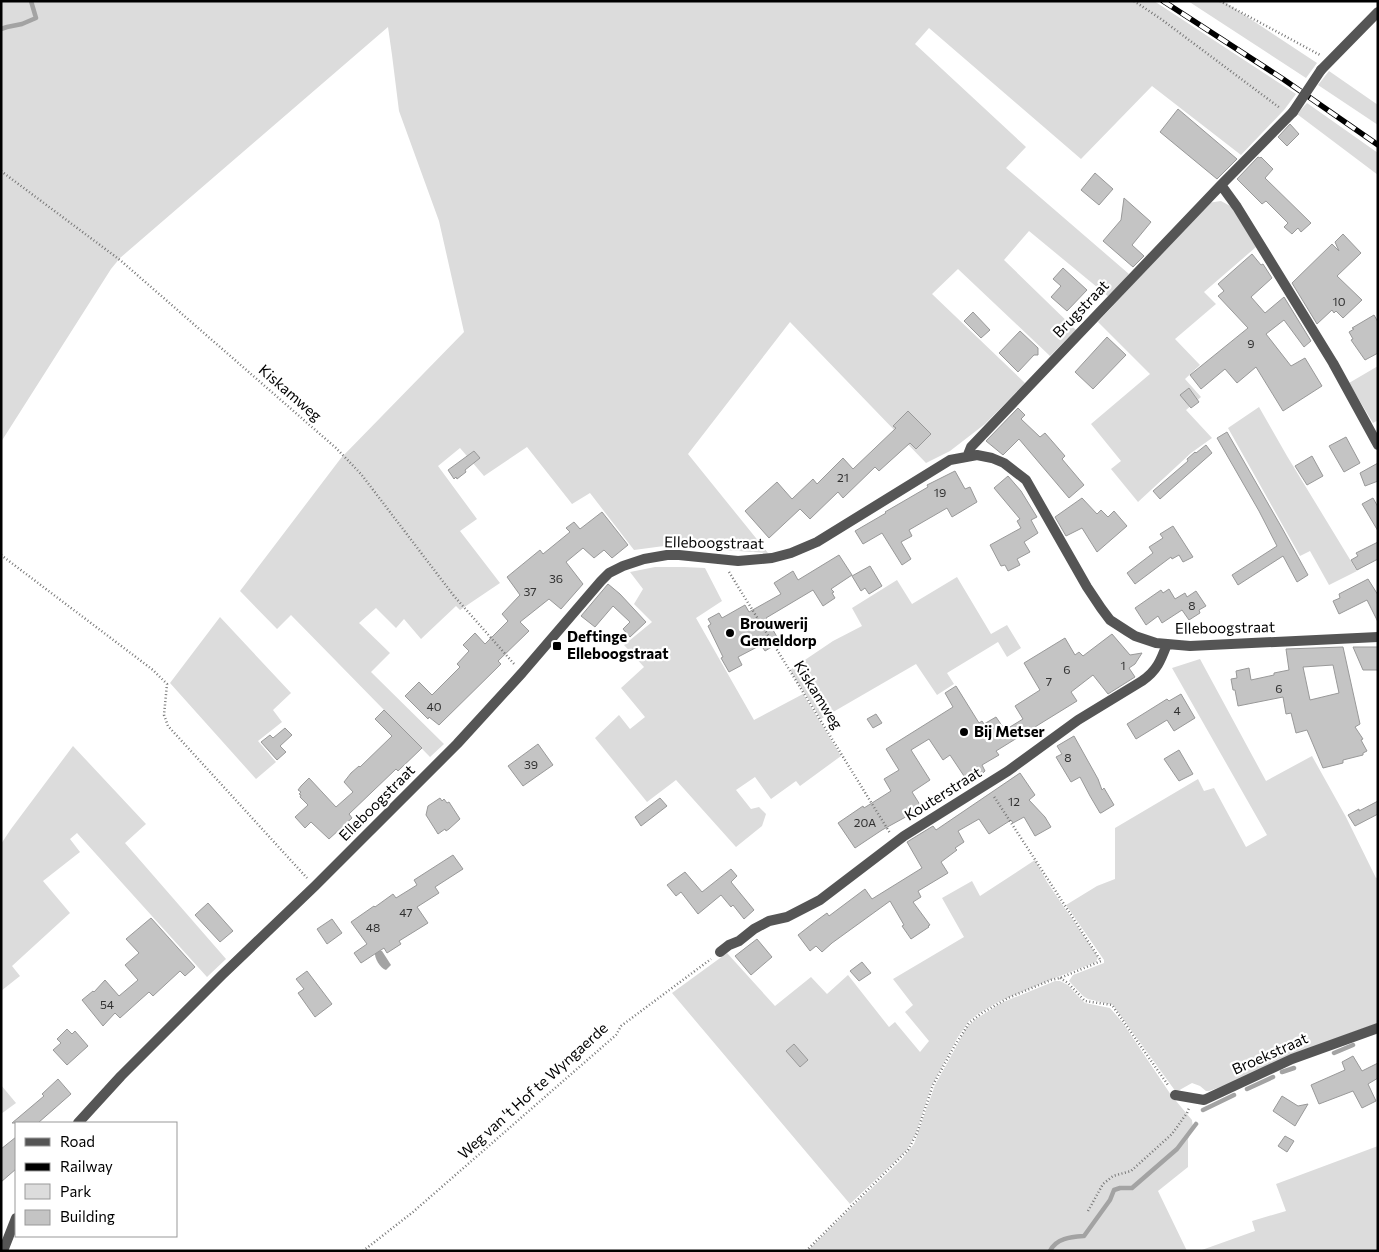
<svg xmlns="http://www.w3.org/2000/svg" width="1379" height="1252" font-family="Commissioner,sans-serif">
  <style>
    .green { fill: #dcdcdc }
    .water { fill: #a3a3a3 }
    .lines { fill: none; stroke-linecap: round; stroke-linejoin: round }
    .stream { stroke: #a3a3a3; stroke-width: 4.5 }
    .building { fill: #c4c4c4; stroke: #999; fill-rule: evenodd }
    .path { stroke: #777; stroke-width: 2.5; stroke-dasharray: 1 2.5; stroke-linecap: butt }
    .street { stroke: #555; stroke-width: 10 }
    .rail-casing { stroke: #000; stroke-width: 5.5 }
    .rail { stroke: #fff; stroke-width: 4; stroke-dasharray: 11; stroke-linecap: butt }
    .street-bridge { stroke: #555; stroke-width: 10 }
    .poi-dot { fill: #000; stroke: #fff; stroke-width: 2 }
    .labels { text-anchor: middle; stroke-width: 4.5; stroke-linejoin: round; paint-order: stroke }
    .number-label { font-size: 12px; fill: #313131 }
    .street-label { font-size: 15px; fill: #000; stroke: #fff }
    .poi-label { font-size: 15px; font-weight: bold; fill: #000; stroke: #fff; text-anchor: start }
  </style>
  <rect width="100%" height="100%" fill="#fff"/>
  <path class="green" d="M1,1H1154L1296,94L1284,110L1241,155L1152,86L1081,159L929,28L915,44L1026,147L1006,168L1129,274L1109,297L1029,231L1004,260L1076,330L1050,356L958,269L932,294L1025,383L985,424L950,451L926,463L790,322L688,454L768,553L664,546L634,550L590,493L572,504L527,447L484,476L460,448L438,466L477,519L460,531L500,583L460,610L456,606L421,639L404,619L396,628L376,608L359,623L390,653L371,672L444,744L430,757L291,615L277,629L240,591L341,458L464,332L439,221L399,111L392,55L388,27L120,258L111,269L1,442Z
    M1188,1H1223L1317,63L1306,78Z
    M1329,71L1378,105V125L1318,85Z
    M1307,103L1378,153V175L1297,114Z
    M1221,201L1232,207L1256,247L1204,292L1216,304L1175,339L1200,365L1185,379L1201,397L1186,410L1212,438L1191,453L1138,502L1111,469L1121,461L1091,424L1150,374L1098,322L1208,203Z
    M1378,366V420L1373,423L1349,383Z
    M1259,407L1287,456L1357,571L1329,585L1310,551L1300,556L1228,428Z
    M655,567H684L705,568L722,601L696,618L754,720L803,694L841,756L800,786L796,781L771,799L755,777L736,790L751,809L759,807L766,814L762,826L736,847L676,780L647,802L595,738L619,715L630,729L645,717L621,688L644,667L624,645L652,622L634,604L643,589L630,572Z
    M957,577L991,634L1007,625L1021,648L1007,657L998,642L947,673L954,684L937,695L916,664L821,719L790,670L833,641L862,626L852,608L897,580L912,604Z
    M220,617L291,693L273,710L282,722L258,741L276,762L256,779L170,683Z
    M1200,659L1266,781L1312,756L1346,817L1376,878L1378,877V1023L1329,1041L1240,1080L1209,1091H1206L1200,1086L1192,1083L1176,1092L1113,1005L1088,999L1083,996L1069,981L1073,975L1104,963V960L1066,905L1097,886L1115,879V828L1198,779L1204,791L1214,788L1246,847L1267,835L1172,668Z
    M73,746L146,824L125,843L226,959L207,977L77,833L70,839L80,852L43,881L70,913L12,966L20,976L1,991V844L11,829Z
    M1035,860L1047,882L1098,957L1096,962L1050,980L1000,1001L978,1014L969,1021L958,1037L931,1087L916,1133L906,1151L850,1204L672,993L727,953L775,1006L811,977L827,994L848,975L889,1027L895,1022L920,1052L929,1041L905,1012L913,1005L893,979L964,937L942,898L972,881L980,896Z
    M1055,981H1060L1068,985L1075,993L1085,1003L1110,1008L1123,1023L1171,1095L1192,1120L1193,1128L1188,1139V1167L1158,1191L1187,1251H807L902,1159L914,1144L935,1085L967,1027L976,1019L1001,1003Z
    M1,1085L16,1103L1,1114Z
    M1378,1146V1251H1199L1255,1231L1252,1221L1286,1211L1276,1184Z"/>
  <path class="water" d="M379,950L382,951L391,965L386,970C380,968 374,958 375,952Z"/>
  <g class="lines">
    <path class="stream" d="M1,29L7,27L22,24L36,18L31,1
      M1334,1053L1353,1045
      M1282,1072L1294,1068
      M1247,1089L1273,1077
      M1203,1110L1234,1095
      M1050,1251C1056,1238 1071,1237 1084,1236L1110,1200L1114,1190L1120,1188H1132L1177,1149L1196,1124"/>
  </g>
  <path class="building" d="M1178,109L1237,159L1217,179L1160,132Z
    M1290,124L1299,134L1287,146L1278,137Z
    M1258,157L1260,158L1261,157L1273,169L1265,178L1311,223L1301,232L1298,228L1292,234L1284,227L1288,223L1266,201L1262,204L1237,179Z
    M1095,173L1113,189L1099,205L1081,190Z
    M1124,198L1151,222L1132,245L1144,256L1133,267L1103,241L1121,220Z
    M1343,234L1361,253L1337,276L1362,300L1343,318L1336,311L1334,313L1332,310L1317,324L1292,283L1332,244L1339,251L1335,242Z
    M1252,254L1261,265L1263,264L1272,278L1251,297L1265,313L1284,297L1311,341L1304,347L1284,320L1266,334L1291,366L1305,358L1322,386L1283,411L1256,367L1237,383L1225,369L1201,389L1190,375L1248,328L1218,296L1224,291L1218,284Z
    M1063,268L1087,290L1067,311L1051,297L1061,286L1053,279Z
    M973,312L990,330L981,338L964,321Z
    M1374,315L1378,322V353L1365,360L1351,340L1353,339L1349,332L1354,329L1352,328Z
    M1020,331L1038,348V355H1034L1018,372L999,353Z
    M1107,337L1126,355L1093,389L1075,372Z
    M1189,388L1199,402L1191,408L1180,395Z
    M1018,408L1025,415L1021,419L1040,437L1045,433L1065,456L1062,459L1084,485L1069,498L1019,439L1003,455L986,441Z
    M908,411L931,434L916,449L910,443L879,471L875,467L843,498L838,492L810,519L800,509L769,538L745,511L777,482L792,499L813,479L817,484L843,458L853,469L896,428L893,426Z
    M1227,432L1282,528L1308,575L1297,582L1283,556L1238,585L1232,575L1277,546L1259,511L1217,438Z
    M1346,437L1360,463L1344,472L1329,446Z
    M1206,445L1212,453L1160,499L1153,491L1188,461L1187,459L1195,452L1196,453Z
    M474,451L480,458L465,470L466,472L457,479L456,477L454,479L448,470Z
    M1312,456L1323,476L1307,485L1295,466Z
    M1378,463V481L1365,486L1360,473Z
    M955,471L965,489L970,487L977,502L952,517L947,508L909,530L912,536L901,542L911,559L902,565L882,533L863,544L855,531L886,513L885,512L928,487L927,485Z
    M1008,476L1021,491L1037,517L1031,520L1038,533L1024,542L1030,552L1017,559L1020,565L1008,571L1005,565L1001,566L990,545L1021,528L1017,521L1020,519L994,488Z
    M1082,498L1097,514L1101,510L1108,517L1114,511L1127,526L1097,552L1082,528L1066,536L1055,517Z
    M1373,498L1378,507V531L1362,504Z
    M602,512L628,545L612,558L604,550L594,558L583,548L566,562L583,584L561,609L549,599L520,622L529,631L498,661L501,664L439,725L429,717L428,719L405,696L419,682L432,695L460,667L457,664L469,651L463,645L475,633L485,644L508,621L502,614L520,595L507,577L540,550L543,554L570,532L566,528L574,522L580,529Z
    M1173,526L1193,557L1183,562L1179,555L1172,559L1171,557L1135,584L1127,573L1153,553L1149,547L1163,538L1160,534Z
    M1378,542V559L1357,570L1351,560L1358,556L1356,553Z
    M839,555L852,575L831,589L834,592L832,593L835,598L823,606L813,590L766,618L780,642L765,651L761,645L738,657L742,665L729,672L721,658L723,657L708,626L711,624L708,619L719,613L722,618L745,605L749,612L781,594L774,583L793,571L798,580Z
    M870,566L882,586L869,594L865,588L861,591L852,576Z
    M1368,579L1378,595V622L1367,600L1339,614L1333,601L1340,598L1339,594Z
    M608,584L620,594L646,622L630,637L623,629L630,622L613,606L595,627L581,616Z
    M1169,589L1175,599L1185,593L1187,597L1196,591L1206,606L1199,610L1200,613L1189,620L1182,610L1162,623L1158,616L1146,625L1135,608L1161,590L1163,593Z
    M1112,634L1130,655L1142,653L1135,664L1129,668L1135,677L1108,694L1093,675L1071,692L1077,701L996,751L999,755L982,765L985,771L970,785L950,755L943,760L929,739L911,750L930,780L912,792L922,808L882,830L855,848L838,823L863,806L864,808L891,791L884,779L899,770L886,749L953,707L945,693L956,686L979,723L982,721L984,724L996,717L1005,730L1023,719L1015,706L1040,690L1024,663L1065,638L1075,655L1079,652L1083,656Z
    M1343,647L1360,724L1355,727L1363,739L1361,740L1367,751L1363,753V755L1343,760V763L1323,768L1307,730L1296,733L1291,713L1286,714L1283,697L1238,706L1235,690H1233L1231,679L1237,678L1236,671L1249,668L1251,680L1274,675V673L1289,670L1286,649ZM1333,665L1339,693L1310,700L1303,667Z
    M1353,647H1378V670H1363Z
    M1181,694L1195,718L1174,731L1167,720L1136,739L1127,724L1167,699L1169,701Z
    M384,710L422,748L398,771L396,769L349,814L352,818L329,839L311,822L305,828L295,817L308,805L300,797L301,795L299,794L301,792L298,790L301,786L309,778L336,807L353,792L344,782L351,773L359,766L360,767L392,736L375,719Z
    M876,714L882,723L873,728L867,719Z
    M285,728L292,735L280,746L286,752L277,760L261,742L270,735L273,738Z
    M1074,736L1098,779L1102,790L1104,788L1114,805L1101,813H1100L1090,796L1080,777L1071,782L1056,757L1062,754L1057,746Z
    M538,744L553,765L523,786L508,766Z
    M1179,750L1193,774L1179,781L1164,759Z
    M1020,773L1035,795L1029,800L1045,817L1051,827L1035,836L1024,817L1013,823L1011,820L989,834L979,819L958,831L964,842L955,848L957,850L941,862L948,873L918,891L921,897L913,902L930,925L928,926L929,927L911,939L902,926L904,925L890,901L832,943L822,952L816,946L810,951L798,935L816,921L827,913L829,916L865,889L872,899L922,868L907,842L933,826L936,830Z
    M440,798L442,801L444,799L447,803L449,802L460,819L449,829L446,831L445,829L438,834L426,815L428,806Z
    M660,798L667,806L641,826L635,817Z
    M1378,801V814L1355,826L1348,815L1359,809V811Z
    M453,855L463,869L435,887L439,893L417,907L428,923L399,941L401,944L387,953L384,948L361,963L354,953L367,944L351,922L374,906L375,907L393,894L396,898L417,885L414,880Z
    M731,869L737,876L731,882L754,910L744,919L733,905L731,907L721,895L698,914L681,892L676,896L667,885L685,872L702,892Z
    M208,903L233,931L220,942L195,915Z
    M151,918L195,967L185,976L180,971L153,996L149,992L120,1018L115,1013L103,1026L82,1000L93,991L94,992L105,980L119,996L138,980L125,965L139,953L126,939Z
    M332,919L342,933L327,944L317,929Z
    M757,939L772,957L751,975L735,956Z
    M862,962L871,973L859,981L850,971Z
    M307,971L332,1004L315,1017L298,993L304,989L296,979Z
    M67,1029L72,1034L75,1031L88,1046L67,1065L53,1050L61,1043L57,1039Z
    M794,1044L808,1060L800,1067L786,1051Z
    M1353,1056L1362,1071L1378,1063V1078L1368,1084L1376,1101L1362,1108L1353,1091L1319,1104L1311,1085L1345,1070L1342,1062Z
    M58,1079L71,1094L38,1123H12L44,1096L42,1094Z
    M1282,1096L1298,1106L1308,1104L1295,1126L1273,1111Z
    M1285,1136L1294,1141L1287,1152L1278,1146Z
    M16,1137V1169L1,1182V1149Z"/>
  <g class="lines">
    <path class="path" d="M1134,1L1161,19L1280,108
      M1220,1L1320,55
      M1,171L120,260L336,448L361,474L454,596L515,665
      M1,555L153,670L167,684L164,715L168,726L307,878
      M729,572L890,833
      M1060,978L1068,983L1085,1001L1112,1005L1168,1085
      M1088,1211L1103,1184L1113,1176L1131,1171L1172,1134L1187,1113L1189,1108
      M363,1251L413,1212L616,1035L621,1026L711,959
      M806,1251L908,1150L917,1133L933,1085L954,1047L969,1023L982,1013L1008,998L1051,980L1060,978L1101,961L993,795"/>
    <path class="street" d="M1321,70L1378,12
      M1221,185L1237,207L1333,363L1378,445
      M967,457L971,447L1221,185L1293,112
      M720,952L729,945L739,941L754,929L769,921L787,917L820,900L904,836L1008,771L1078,720L1142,681C1157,671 1161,660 1167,644
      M1175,1095L1204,1100L1292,1059L1378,1028
      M78,1123L121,1076L222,975L315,886L457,744L522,673L601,581L609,573L623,566L644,559L667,555H679L738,561L772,558L791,553L817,542L950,460L977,455L992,458L1004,463L1026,480L1087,587L1101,608L1110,620L1127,631L1135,636L1156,643L1190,646L1378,637
      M3,1251L16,1218"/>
    <g class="rail-casing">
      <path id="rail" d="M1163,1L1283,79L1378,145"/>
    </g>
    <use href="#rail" class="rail"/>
    <path class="street-bridge" d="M1293,112L1321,70"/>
  </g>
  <g class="poi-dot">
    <circle cx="730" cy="633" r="5"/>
    <rect x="552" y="641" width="10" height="10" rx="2.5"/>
    <circle cx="964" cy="732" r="5"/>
  </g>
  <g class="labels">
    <g class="number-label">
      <text x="1339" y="306">10</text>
      <text x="1251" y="348">9</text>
      <text x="843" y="482">21</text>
      <text x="940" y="497">19</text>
      <text x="556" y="583">36</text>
      <text x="530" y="596">37</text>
      <text x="1192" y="610">8</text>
      <text x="1123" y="670">1</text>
      <text x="1067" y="674">6</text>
      <text x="1049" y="686">7</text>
      <text x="1279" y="693">6</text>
      <text x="434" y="711">40</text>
      <text x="1177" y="715">4</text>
      <text x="1068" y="762">8</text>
      <text x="531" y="769">39</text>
      <text x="1014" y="806">12</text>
      <text x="865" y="827">20A</text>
      <text x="406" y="917">47</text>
      <text x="373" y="932">48</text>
      <text x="107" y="1009">54</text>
    </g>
    <g class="street-label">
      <text transform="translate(1081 309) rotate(-46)" y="5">Brugstraat</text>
      <text transform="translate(290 393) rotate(41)" y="5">Kiskamweg</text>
      <text transform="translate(714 543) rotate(1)" y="5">Elleboogstraat</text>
      <text transform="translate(1225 628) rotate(-1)" y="5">Elleboogstraat</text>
      <text transform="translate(818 695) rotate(58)" y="5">Kiskamweg</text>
      <text transform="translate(943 794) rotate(-32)" y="5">Kouterstraat</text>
      <text transform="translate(377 803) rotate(-45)" y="5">Elleboogstraat</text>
      <text transform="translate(1270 1054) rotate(-24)" y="5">Broekstraat</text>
      <text transform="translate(533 1091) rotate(-42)" y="5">Weg van 't Hof te Wyngaerde</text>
    </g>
    <g class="poi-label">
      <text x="740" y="629">Brouwerij<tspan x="740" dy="17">Gemeldorp</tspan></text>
      <text x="567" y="642">Deftinge<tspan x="567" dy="17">Elleboogstraat</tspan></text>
      <text x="974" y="737">Bij Metser</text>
    </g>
  </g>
  <rect width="1379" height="1252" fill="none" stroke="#000000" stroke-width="5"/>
  <rect x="15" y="1122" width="162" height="115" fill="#ffffff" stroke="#999999"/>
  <rect x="25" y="1138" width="25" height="8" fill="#555555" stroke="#999999"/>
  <text x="60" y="1147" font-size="15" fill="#000000">Road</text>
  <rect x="25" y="1163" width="25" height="8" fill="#000000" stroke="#999999"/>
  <text x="60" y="1172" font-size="15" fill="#000000">Railway</text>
  <rect x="25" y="1184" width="25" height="15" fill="#dcdcdc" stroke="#999999"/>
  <text x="60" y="1197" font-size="15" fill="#000000">Park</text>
  <rect x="25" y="1210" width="25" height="15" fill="#c4c4c4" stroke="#999999"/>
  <text x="60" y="1222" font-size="15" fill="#000000">Building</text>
</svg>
